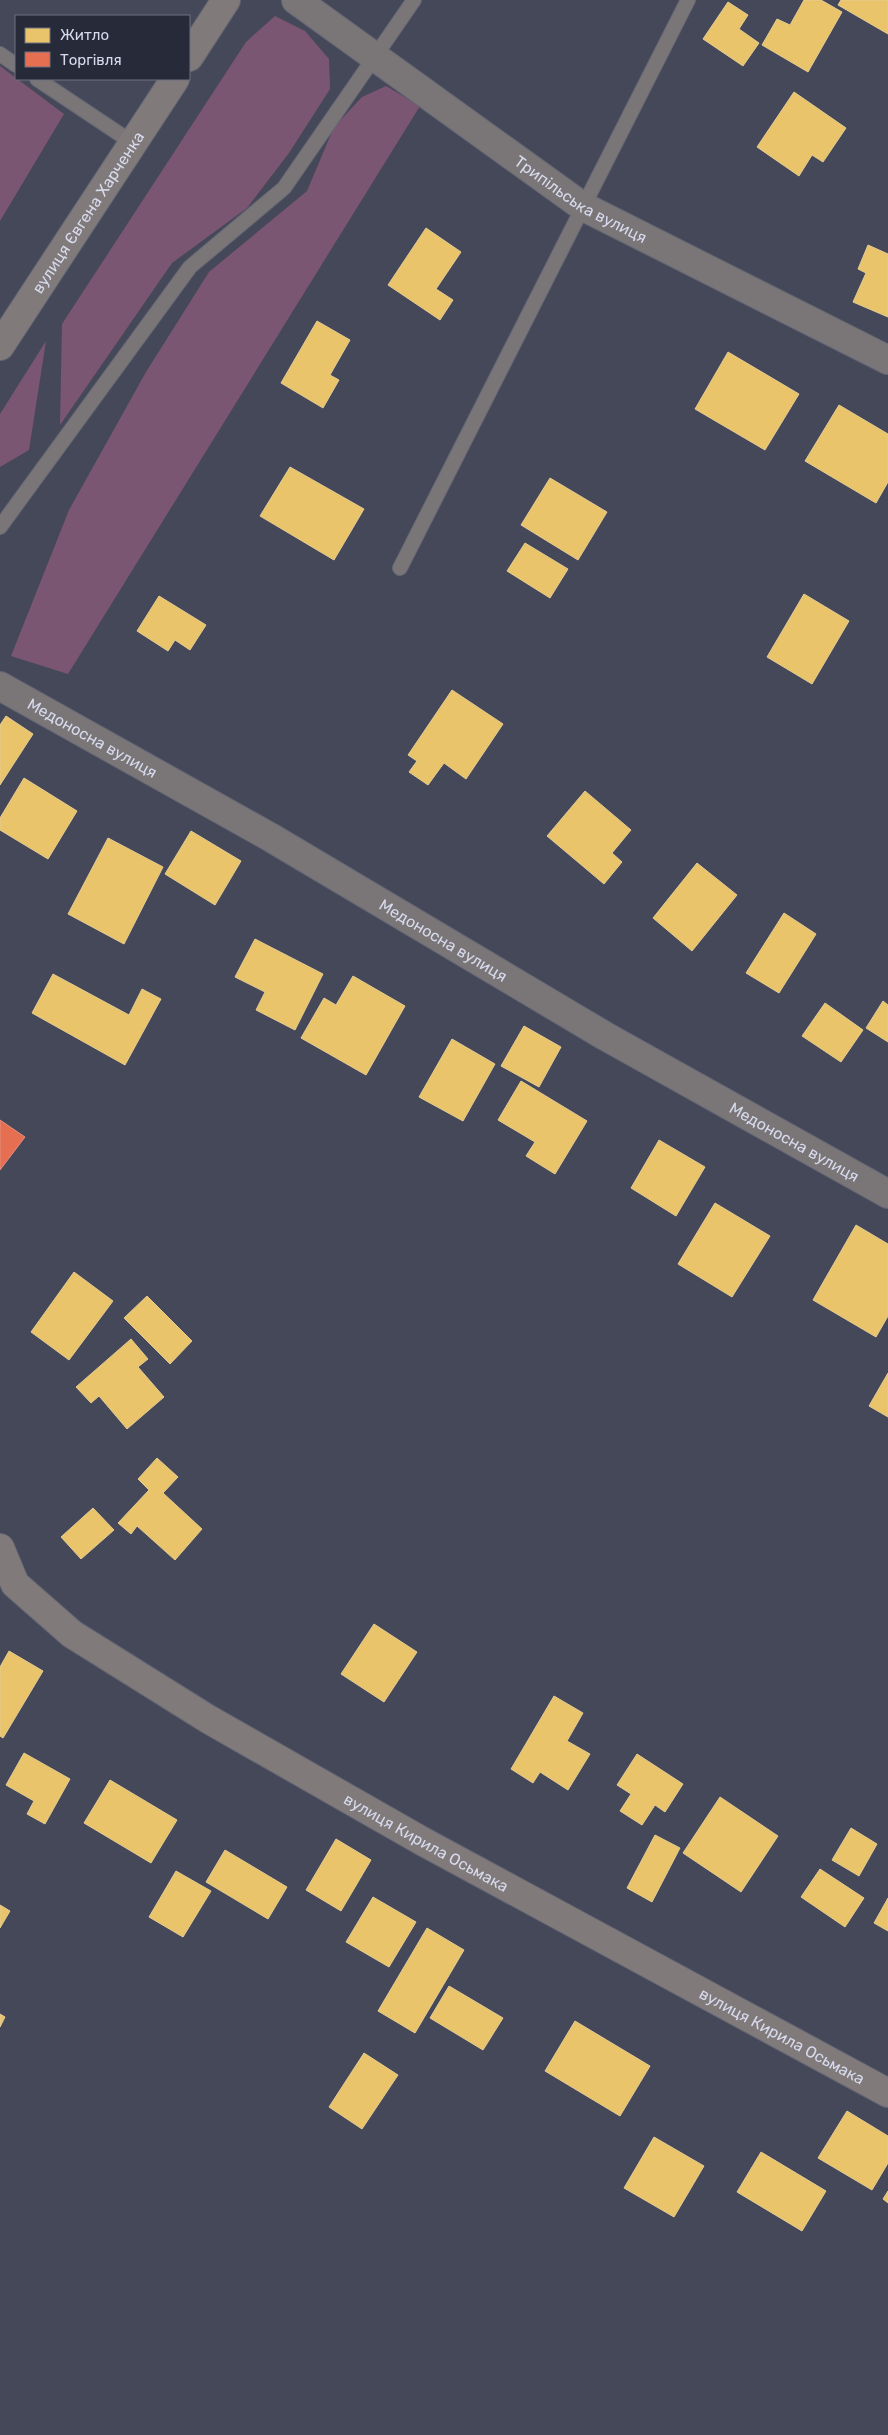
<svg xmlns="http://www.w3.org/2000/svg" width="888" height="2435" font-family="Rubik,sans-serif">
  <style>
    .green { fill: #7b5673 }
    .homes { fill: #e9c46a; stroke: #e4cb91 }
    .shops { fill: #e76f51; stroke: #e28f80 }
    .lines { fill: none; stroke-linecap: round; stroke-linejoin: round }
    .lane-casing { stroke: #646674; stroke-width: 16 }
    .street-casing { stroke: #646674; stroke-width: 30 }
    .secondary-casing { stroke: #646674; stroke-width: 30 }
    .lane { stroke: #7a7678; stroke-width: 14 }
    .street { stroke: #7a7678; stroke-width: 28 }
    .secondary { stroke: #807a7b; stroke-width: 28 }
    .labels { text-anchor: middle; stroke-width: 5; stroke-linejoin: round; paint-order: stroke }
    .street-label { font-size: 16px; fill: #d7daed; stroke: #272a38 }
  </style>
  <rect width="100%" height="100%" fill="#454858"/>
  <path class="green" d="M275,16L305,31L329,59L330,89L289,153L247,208L172,263L60,425L62,324L246,42Z
    M0,66L64,114L0,221Z
    M386,86L420,106L68,674L11,656L69,510L146,372L209,272L307,191L334,127L362,97Z
    M46,341L29,450L0,467V414Z"/>
  <path class="homes" d="M804,0H821L842,12L808,72L762,45L777,19L790,25Z
    M841,0H888V34L838,5Z
    M728,2L748,15L739,29L759,43L743,66L703,39Z
    M794,92L846,128L823,162L812,155L799,176L757,147Z
    M426,228L461,252L436,289L453,300L440,320L388,285Z
    M868,245L888,254V317L853,302L866,273L858,269Z
    M317,321L350,340L330,375L339,380L323,408L281,383Z
    M728,352L799,394L765,450L695,409Z
    M839,405L888,434V482L876,503L805,461Z
    M290,467L364,509L334,560L260,516Z
    M550,478L607,512L578,560L521,525Z
    M525,543L568,569L550,598L507,571Z
    M804,594L849,621L812,684L767,657Z
    M159,596L206,625L190,650L175,640L168,651L137,631Z
    M452,690L503,724L466,779L444,763L428,785L409,772L417,761L408,755Z
    M6,716L33,734L0,785V725Z
    M24,778L77,811L48,859L0,830V818Z
    M585,791L631,830L612,853L622,862L604,884L547,836Z
    M191,831L241,861L215,905L165,874Z
    M108,838L163,867L124,944L68,914Z
    M697,863L737,895L692,951L653,918Z
    M784,913L816,934L779,993L746,973Z
    M255,939L323,974L295,1030L256,1010L265,992L235,977Z
    M53,974L129,1015L142,989L161,999L125,1065L32,1013Z
    M353,976L405,1006L366,1075L301,1038L324,998L336,1005Z
    M883,1001L888,1005V1042L866,1028Z
    M825,1003L863,1030L841,1062L802,1036Z
    M524,1026L561,1047L539,1087L501,1066Z
    M452,1039L495,1064L463,1121L419,1097Z
    M521,1081L587,1121L555,1174L526,1156L535,1142L498,1120Z
    M659,1140L705,1167L676,1216L631,1188Z
    M715,1203L770,1236L732,1297L678,1264Z
    M856,1225L888,1244V1316L876,1337L813,1300Z
    M74,1272L113,1301L69,1360L31,1332Z
    M147,1296L192,1341L170,1364L124,1318Z
    M131,1339L148,1359L138,1367L164,1397L127,1429L99,1396L91,1403L76,1387Z
    M888,1373V1417L869,1406Z
    M157,1458L178,1477L163,1493L202,1529L175,1560L137,1526L131,1534L118,1523L149,1490L138,1479Z
    M93,1508L114,1530L81,1559L61,1537Z
    M374,1624L417,1652L384,1702L341,1674Z
    M9,1651L43,1671L3,1738L0,1736V1667Z
    M554,1696L583,1713L567,1741L590,1754L568,1790L540,1772L533,1783L511,1769Z
    M24,1753L70,1779L45,1824L27,1814L34,1801L6,1785Z
    M637,1754L683,1784L665,1812L655,1805L642,1825L620,1811L631,1794L617,1785Z
    M110,1780L177,1820L151,1863L84,1823Z
    M720,1797L778,1836L741,1892L683,1853Z
    M851,1828L877,1844L859,1876L832,1860Z
    M655,1835L680,1848L652,1902L627,1888Z
    M336,1839L371,1860L341,1911L306,1890Z
    M225,1850L287,1887L268,1919L206,1882Z
    M820,1869L864,1898L845,1927L801,1897Z
    M176,1871L211,1891L183,1937L149,1917Z
    M373,1897L416,1922L389,1967L346,1942Z
    M888,1898V1931L874,1923Z
    M0,1905L10,1911L0,1928Z
    M427,1928L464,1950L415,2033L378,2011Z
    M449,1986L503,2018L483,2050L430,2018Z
    M0,2014L5,2017L0,2027Z
    M575,2021L650,2066L620,2116L545,2071Z
    M364,2053L398,2075L362,2129L329,2107Z
    M847,2111L888,2136V2163L872,2190L818,2158Z
    M654,2137L704,2166L674,2217L624,2188Z
    M761,2152L826,2191L802,2231L737,2192Z
    M888,2191V2203L883,2199Z"/>
  <path class="shops" d="M0,1120L25,1137L0,1170Z"/>
  <g class="lines">
    <g class="lane-casing">
      <path id="lane" d="M0,54L16,65
        M37,79L133,143
        M0,527L190,267L284,188L414,0
        M400,568L688,0"/>
    </g>
    <g class="street-casing">
      <g id="street">
        <path id="s1" d="M296,0L582,206L888,360"/>
        <path id="s2" d="M0,686L270,837L605,1036L888,1194"/>
      </g>
    </g>
    <g class="secondary-casing">
      <g id="secondary">
        <path d="M189,57L226,0"/>
        <path id="s3" d="M0,346L175,79"/>
        <path id="s4" d="M0,1548L15,1584L72,1634L208,1719L422,1841L888,2093"/>
      </g>
    </g>
    <use href="#lane" class="lane"/>
    <use href="#street" class="street"/>
    <use href="#secondary" class="secondary"/>
  </g>
  <g class="labels">
    <g class="street-label">
      <text dy="6" stroke="none"><textPath href="#s1" startOffset="348">Трипільська вулиця</textPath></text>
      <text dy="6" stroke="none"><textPath href="#s3" startOffset="160">вулиця Євгена Харченка</textPath></text>
      <text dy="6" stroke="none"><textPath href="#s2" startOffset="106">Медоносна вулиця</textPath></text>
      <text dy="6" stroke="none"><textPath href="#s2" startOffset="511">Медоносна вулиця</textPath></text>
      <text dy="6" stroke="none"><textPath href="#s2" startOffset="916">Медоносна вулиця</textPath></text>
      <text dy="6" stroke="none"><textPath href="#s4" startOffset="526">вулиця Кирила Осьмака</textPath></text>
      <text dy="6" stroke="none"><textPath href="#s4" startOffset="931">вулиця Кирила Осьмака</textPath></text>
    </g>
  </g>
  <rect x="15" y="15" width="175" height="65" fill="#272a38" stroke="#6d7080"/>
  <rect x="25" y="28" width="25" height="15" fill="#e9c46a" stroke="#6d7080"/>
  <text x="60" y="40" font-size="15" fill="#d7daed">Житло</text>
  <rect x="25" y="52" width="25" height="15" fill="#e76f51" stroke="#6d7080"/>
  <text x="60" y="65" font-size="15" fill="#d7daed">Торгівля</text>
</svg>
